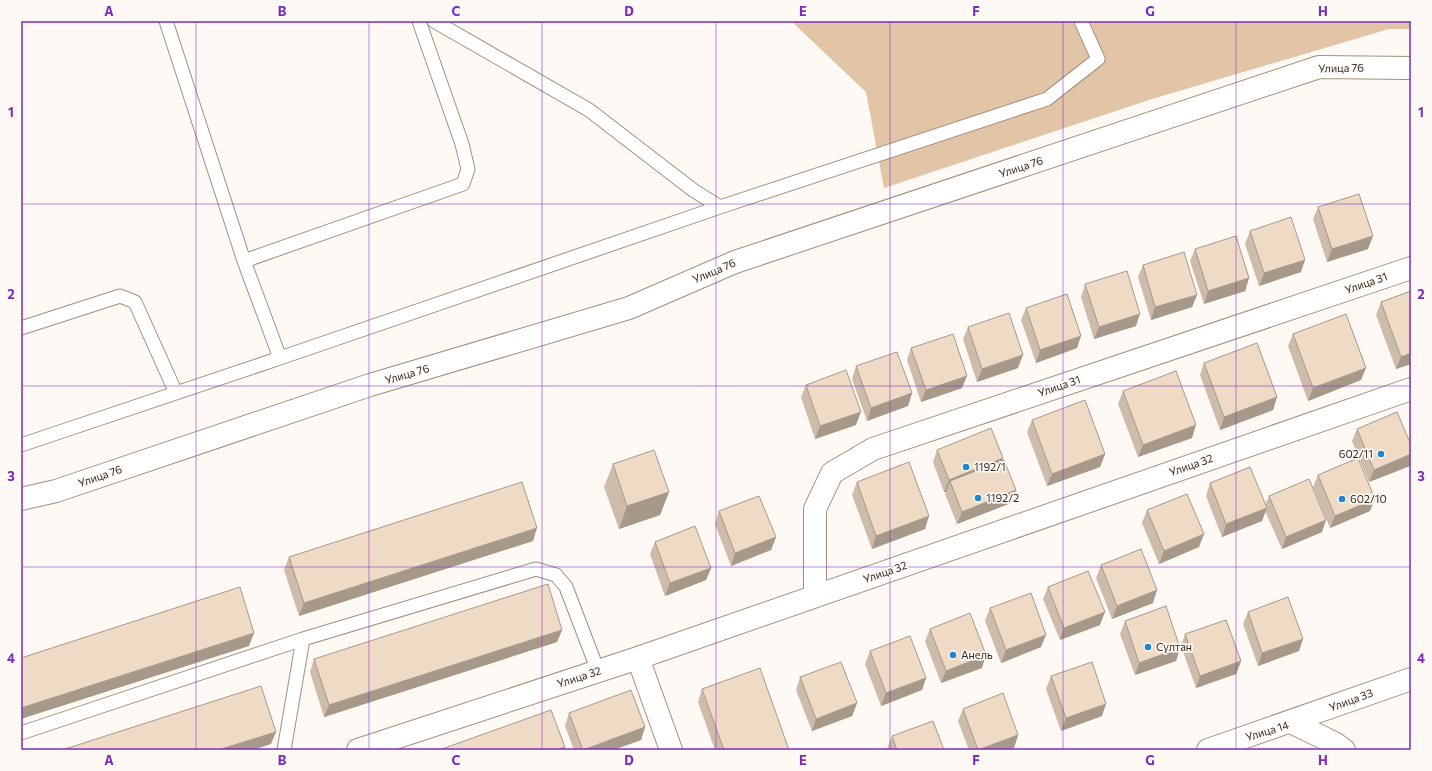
<svg xmlns="http://www.w3.org/2000/svg" width="1432" height="771" font-family="Commissioner,sans-serif">
  <style>
    .green { fill: #e2c4a6 }
    .lines { fill: none; stroke-linecap: round; stroke-linejoin: round }
    .service-casing { stroke: #a28f7b; stroke-width: 15 }
    .minor-casing { stroke: #a28f7b; stroke-width: 24 }
    .service { stroke: #fff; stroke-width: 13 }
    .minor { stroke: #fff; stroke-width: 22 }
    .wall { fill: #cebba9 }
    .shaded-wall { fill: #a7998a }
    .building { fill: #efdac5; stroke: #a7998a }
    .grid { fill: none; stroke: #7b2cbf; stroke-width: 1; stroke-opacity: 0.55 }
    .poi-dot { fill: #2285d0; stroke: #fef9f5; stroke-width: 1.5 }
    .labels { text-anchor: middle; stroke-width: 3.5; stroke-linejoin: round; paint-order: stroke }
    .street-label { font-size: 11px; fill: #332b23; stroke: #fef9f5 }
    .poi-label { font-size: 11px; fill: #332b23; stroke: #fef9f5; text-anchor: start }
    .neatline { fill: none; stroke: #7b2cbf; stroke-width: 1.5 }
    .grid-label { font-size: 13px; text-anchor: middle; font-weight: bold; fill: #7b2cbf }
  </style>
  <rect width="100%" height="100%" fill="#fef9f5"/>
  <path class="green" d="M791,21H1411V29H1389L1152,99L884,188L866,92Z"/>
  <g class="lines">
    <g class="service-casing">
      <path id="service" d="M166,21L244,261L463,184L468,169L462,144L419,21
        M434,21L589,110L693,190L720,207L1047,99L1098,59L1081,21
        M244,261L280,358
        M21,328L120,296L135,302L176,393
        M21,445L280,358L720,207
        M21,733L303,639L536,569L556,575L566,587L598,671
        M284,750L303,639"/>
    </g>
    <g class="minor-casing">
      <path id="minor" d="M21,499L56,491L370,385L629,308L735,262L1319,67L1411,68
        M815,596V509L832,473L873,449L1411,268
        M638,658L671,750
        M1291,722L1336,744L1344,750
        M358,750L638,658L1411,389
        M1208,750L1411,679"/>
    </g>
    <use href="#service" class="service"/>
    <use href="#minor" class="minor"/>
  </g>
  <path class="wall" d="M1411,191V201L1409,196Z
    M1318,207L1368,249L1327,262L1313,219Z
    M1250,231L1301,272L1259,286L1245,244Z
    M1195,249L1249,278L1245,291L1204,304L1190,261Z
    M1143,265L1197,295L1192,307L1151,320L1138,277Z
    M1085,284L1136,326L1094,339L1081,297Z
    M1411,291V364L1396,369L1376,315L1381,302Z
    M1026,308L1077,348L1036,363L1021,320Z
    M968,327L1018,368L977,382L963,339Z
    M1293,334L1361,380L1308,401L1288,346Z
    M911,348L962,388L921,402L907,360Z
    M1204,363L1277,397L1273,410L1220,430L1200,375Z
    M856,366L912,393L908,406L867,421L852,379Z
    M806,385L856,425L815,439L801,397Z
    M1123,391L1192,438L1138,457L1118,404Z
    M1032,420L1105,454L1100,467L1047,486L1027,432Z
    M1357,429L1410,466L1369,482L1352,441Z
    M937,450L1003,458L1002,461L1016,490L1011,503L957,524L945,494L946,492H944L933,462Z
    M613,464L669,492L660,515L619,529L604,487Z
    M1318,475L1370,511L1330,528L1313,487Z
    M857,482L925,529L872,549L852,495Z
    M1210,483L1265,505L1269,496L1322,532L1282,549L1265,511L1262,521L1222,537L1206,496Z
    M1147,510L1199,547L1159,564L1142,523Z
    M719,511L776,537L771,550L731,566L715,524Z
    M533,541L299,616L284,570L289,557Z
    M655,542L711,568L706,580L665,596L650,554Z
    M1101,565L1153,603L1112,619L1096,578Z
    M1048,587L1100,625L1060,640L1043,599Z
    M990,608L1041,647L1001,663L985,621Z
    M1248,612L1299,651L1258,666L1243,624Z
    M1125,621L1180,648L1176,661L1135,675L1120,634Z
    M930,629L982,668L941,683L925,641Z
    M562,630L557,642L324,717L310,672L314,659Z
    M1185,634L1241,661L1236,674L1196,688L1181,646Z
    M870,651L926,678L922,690L881,706L865,664Z
    M1051,676L1102,716L1061,731L1046,689Z
    M800,677L857,703L852,716L812,731L796,690Z
    M702,689L789,750H715L698,702Z
    M963,709L1018,735L1014,748L1007,750H969L958,721Z
    M569,713L645,727L641,740L613,750H574L565,726Z
    M892,736L944,750H888L887,749Z"/>
  <path class="shaded-wall" d="M1373,236L1368,249L1327,262L1332,249Z
    M1305,260L1301,272L1259,286L1264,273Z
    M1249,278L1245,291L1204,304L1208,291Z
    M1197,295L1192,307L1151,320L1155,307Z
    M1140,314L1136,326L1094,339L1099,327Z
    M1081,336L1077,348L1036,363L1040,350Z
    M1411,353V364L1396,369L1401,357Z
    M1023,355L1018,368L977,382L982,369Z
    M1366,368L1361,380L1308,401L1313,388Z
    M967,376L962,388L921,402L926,390Z
    M912,393L908,406L867,421L871,408Z
    M1277,397L1273,410L1220,430L1224,417Z
    M861,412L856,425L815,439L820,426Z
    M1196,425L1192,438L1138,457L1143,445Z
    M1105,454L1100,467L1047,486L1052,474Z
    M1411,454V462L1410,466L1369,482L1374,470Z
    M1003,458L999,471L950,481L946,492H944L949,480Z
    M1016,490L1011,503L957,524L962,512Z
    M669,492L660,515L619,529L627,506Z
    M1375,499L1370,511L1330,528L1335,516Z
    M1267,508L1262,521L1222,537L1226,524Z
    M929,516L925,529L872,549L876,536Z
    M1326,520L1322,532L1282,549L1286,537Z
    M537,528L533,541L299,616L304,603Z
    M1204,534L1199,547L1159,564L1164,551Z
    M776,537L771,550L731,566L735,553Z
    M711,568L706,580L665,596L670,583Z
    M1157,590L1153,603L1112,619L1117,606Z
    M1105,612L1100,625L1060,640L1064,628Z
    M562,630L557,642L324,717L329,705Z
    M254,633L249,646L21,719V708Z
    M1046,635L1041,647L1001,663L1006,650Z
    M1303,639L1299,651L1258,666L1262,653Z
    M1180,648L1176,661L1135,675L1139,663Z
    M986,655L982,668L941,683L946,671Z
    M1241,661L1236,674L1196,688L1200,676Z
    M926,678L922,690L881,706L886,693Z
    M857,703L852,716L812,731L816,719Z
    M1106,704L1102,716L1061,731L1066,718Z
    M645,727L641,740L613,750H584Z
    M276,732L271,744L253,750H218Z
    M1018,735L1014,748L1007,750H978Z
    M565,747L563,750H555Z"/>
  <path class="building" d="M1359,194L1373,236L1332,249L1318,207Z
    M1291,217L1305,260L1264,273L1250,231Z
    M1236,236L1249,278L1208,291L1195,249Z
    M1184,252L1197,295L1155,307L1143,265Z
    M1127,271L1140,314L1099,327L1085,284Z
    M1411,291V353L1401,357L1381,302Z
    M1067,294L1081,336L1040,350L1026,308Z
    M1009,313L1023,355L982,369L968,327Z
    M1346,314L1366,368L1313,388L1293,334Z
    M953,334L967,376L926,390L911,348Z
    M1257,343L1277,397L1224,417L1204,363Z
    M897,352L912,393L871,408L856,366Z
    M846,370L861,412L820,426L806,385Z
    M1176,371L1196,425L1143,445L1123,391Z
    M1085,400L1105,454L1052,474L1032,420Z
    M1397,412L1411,445V454L1374,470L1357,429Z
    M991,428L1003,458L949,480L937,450Z
    M654,450L669,492L627,506L613,464Z
    M1358,458L1375,499L1335,516L1318,475Z
    M1004,460L1016,490L962,512L950,481Z
    M909,462L929,516L876,536L857,482Z
    M1250,467L1267,508L1226,524L1210,483Z
    M1309,479L1326,520L1286,537L1269,496Z
    M522,482L537,528L304,603L289,557Z
    M1187,494L1204,534L1164,551L1147,510Z
    M759,496L776,537L735,553L719,511Z
    M695,526L711,568L670,583L655,542Z
    M1141,549L1157,590L1117,606L1101,565Z
    M1088,571L1105,612L1064,628L1048,587Z
    M548,584L562,630L329,705L314,659Z
    M240,587L254,633L21,708V658Z
    M1031,593L1046,635L1006,650L990,608Z
    M1288,597L1303,639L1262,653L1248,612Z
    M1166,606L1180,648L1139,663L1125,621Z
    M970,613L986,655L946,671L930,629Z
    M1226,620L1241,661L1200,676L1185,634Z
    M910,636L926,678L886,693L870,651Z
    M841,662L857,703L816,719L800,677Z
    M1092,662L1106,704L1066,718L1051,676Z
    M760,668L789,750H724L702,689Z
    M261,686L276,732L218,750H62Z
    M631,690L645,727L583,750L569,713Z
    M1003,693L1018,735L978,750L963,709Z
    M551,710L565,747L555,750H439Z
    M933,721L944,750H897L892,736Z"/>
  <path class="grid" d="M196,21V750M369,21V750M542,21V750M716,21V750M890,21V750M1063,21V750M1236,21V750M21,204H1411M21,386H1411M21,567H1411"/>
  <g class="poi-dot">
    <circle cx="1381" cy="454" r="4"/>
    <circle cx="966" cy="467" r="4"/>
    <circle cx="978" cy="498" r="4"/>
    <circle cx="1342" cy="499" r="4"/>
    <circle cx="1148" cy="647" r="4"/>
    <circle cx="953" cy="655" r="4"/>
  </g>
  <g class="labels">
    <g class="street-label">
      <text transform="translate(1341 68) rotate(-1)" y="4">Улица 76</text>
      <text transform="translate(1021 167) rotate(-18)" y="4">Улица 76</text>
      <text transform="translate(714 271) rotate(-23)" y="4">Улица 76</text>
      <text transform="translate(1366 283) rotate(-19)" y="4">Улица 31</text>
      <text transform="translate(407 374) rotate(-16)" y="4">Улица 76</text>
      <text transform="translate(1059 386) rotate(-19)" y="4">Улица 31</text>
      <text transform="translate(1191 465) rotate(-19)" y="4">Улица 32</text>
      <text transform="translate(100 476) rotate(-19)" y="4">Улица 76</text>
      <text transform="translate(885 572) rotate(-19)" y="4">Улица 32</text>
      <text transform="translate(579 677) rotate(-18)" y="4">Улица 32</text>
      <text transform="translate(1351 700) rotate(-20)" y="4">Улица 33</text>
      <text transform="translate(1267 731) rotate(-17)" y="4">Улица 14</text>
    </g>
    <g class="poi-label">
      <text x="1373" y="458" text-anchor="end">602/11</text>
      <text x="974" y="471">1192/1</text>
      <text x="986" y="502">1192/2</text>
      <text x="1350" y="503">602/10</text>
      <text x="1156" y="651">Султан</text>
      <text x="961" y="659">Анель</text>
    </g>
  </g>
  <rect width="1432" height="771" fill="none" stroke="#fef9f5" stroke-width="44"/>
  <rect x="22" y="22" width="1388" height="727" class="neatline"/>
  <g class="grid-label">
    <text x="109" y="16">A</text>
    <text x="282" y="16">B</text>
    <text x="456" y="16">C</text>
    <text x="629" y="16">D</text>
    <text x="803" y="16">E</text>
    <text x="976" y="16">F</text>
    <text x="1150" y="16">G</text>
    <text x="1323" y="16">H</text>
    <text x="11" y="117">1</text>
    <text x="1421" y="117">1</text>
    <text x="11" y="299">2</text>
    <text x="1421" y="299">2</text>
    <text x="11" y="481">3</text>
    <text x="1421" y="481">3</text>
    <text x="11" y="663">4</text>
    <text x="1421" y="663">4</text>
    <text x="109" y="765">A</text>
    <text x="282" y="765">B</text>
    <text x="456" y="765">C</text>
    <text x="629" y="765">D</text>
    <text x="803" y="765">E</text>
    <text x="976" y="765">F</text>
    <text x="1150" y="765">G</text>
    <text x="1323" y="765">H</text>
  </g>
</svg>
